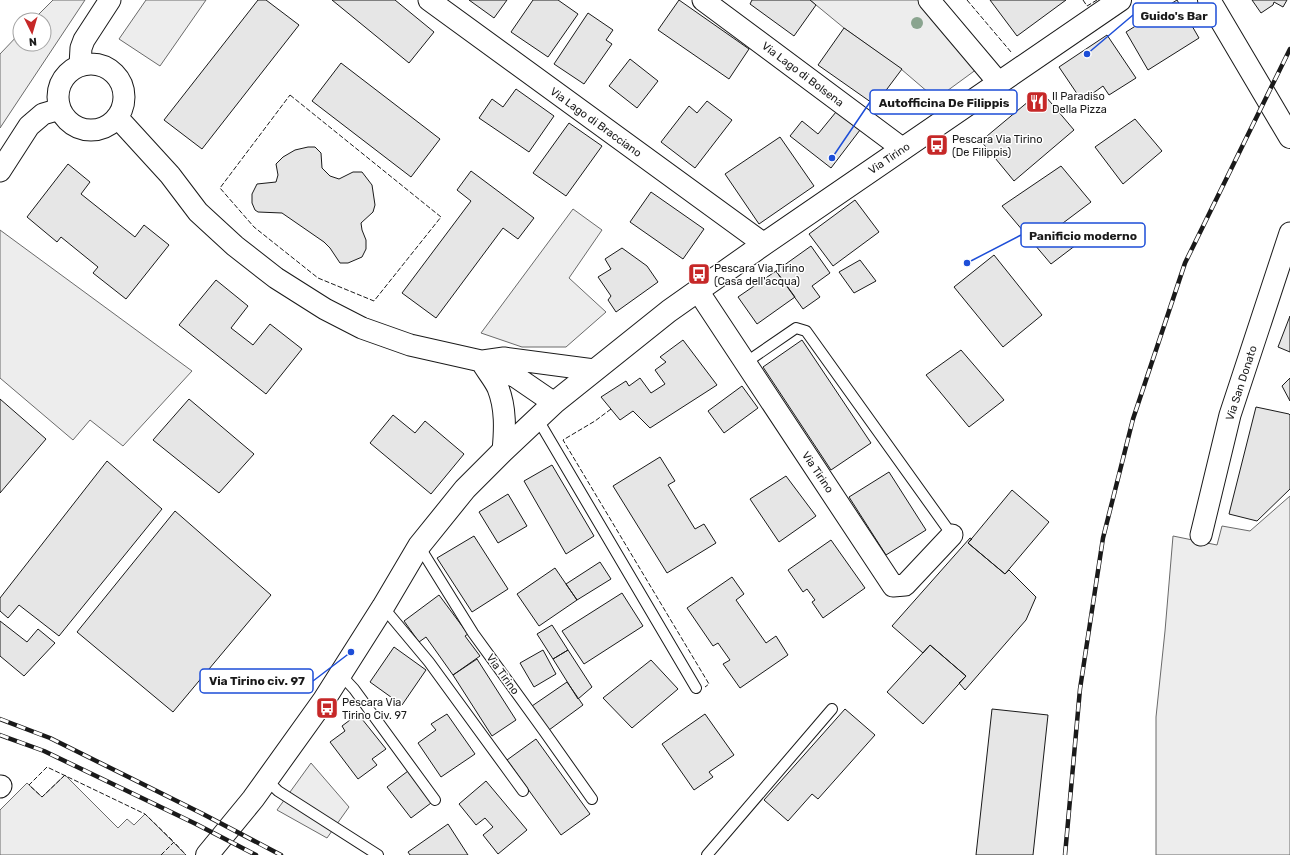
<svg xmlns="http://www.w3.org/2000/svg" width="1290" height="855" font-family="Rubik,sans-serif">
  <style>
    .built { fill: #ededed; stroke: #6a6a6a }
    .building { fill: #e6e6e6; stroke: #1a1a1a }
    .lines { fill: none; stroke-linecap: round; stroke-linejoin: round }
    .service-casing { stroke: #1a1a1a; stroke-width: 12 }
    .minor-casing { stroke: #1a1a1a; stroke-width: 23 }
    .tertiary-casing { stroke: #1a1a1a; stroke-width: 24 }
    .service { stroke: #fff; stroke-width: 10 }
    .minor { stroke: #fff; stroke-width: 21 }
    .tertiary { stroke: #fff; stroke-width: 22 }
    .rail-casing { stroke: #1a1a1a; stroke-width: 4.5 }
    .rail { stroke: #fff; stroke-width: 3; stroke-dasharray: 9; stroke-linecap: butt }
    .fence { stroke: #1a1a1a; stroke-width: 1; stroke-dasharray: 5 2; stroke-linecap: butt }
    .tree { fill: #8aa48f }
    .labels { text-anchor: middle; stroke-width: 3; stroke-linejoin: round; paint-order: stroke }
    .street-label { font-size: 11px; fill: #1a1a1a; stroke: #fff }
    .poi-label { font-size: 11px; fill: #1a1a1a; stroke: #fff; text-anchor: start }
    .leader { fill: none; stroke: #1d4ed8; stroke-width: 1.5 }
    .callout-dot { fill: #1d4ed8; stroke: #fff; stroke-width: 1.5 }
    .callout { fill: #fff; stroke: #1d4ed8; stroke-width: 1.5 }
    .callout-label { font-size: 12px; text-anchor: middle; font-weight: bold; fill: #1a1a1a }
  </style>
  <rect width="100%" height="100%" fill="#fff"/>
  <path class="built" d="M53,0H85L0,128V54L20,33V44H44V20H33Z
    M146,0H206L160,66L119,39Z
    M810,0H921L977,69L936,99L901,69L844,28Z
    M573,209L602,230L569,278L606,312L566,347H522L481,333Z
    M0,230L192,371L123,446L90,420L73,440L0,378Z
    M1290,496V855H1156V717L1165,631L1173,536L1217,545L1222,526L1250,531Z
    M311,763L349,807L327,838L277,810Z
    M65,775L118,828L127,819L134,825L145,814L186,855H0V810L27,783L42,797Z"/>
  <path class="building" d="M258,0H266L299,25L202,149L164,120Z
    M332,0H395L434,32L409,63Z
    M469,0H507L494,18Z
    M533,0H558L578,14L548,57L511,32Z
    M679,0L749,49L729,79L658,30Z
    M752,0H810L816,5L794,36L750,4Z
    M990,0H1066L1017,36Z
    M1177,0L1199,38L1148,70L1126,32Z
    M1252,0H1287L1283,7L1274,2L1273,5L1261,13Z
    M588,13L613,30L606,40L612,44L584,84L554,64Z
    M844,28L902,69L875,105L818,65Z
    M1107,35L1136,78L1109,95L1103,86L1082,101L1059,67Z
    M630,59L658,81L637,108L609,86Z
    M341,63L440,139L411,177L312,101Z
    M516,89L554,116L529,152L479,118L492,99L503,107Z
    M1041,91L1074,130L1014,181L981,141Z
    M707,101L732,120L695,168L661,142L689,106L697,113Z
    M836,112L860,130L831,168L790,136L802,121L818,134Z
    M1135,119L1162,151L1123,184L1095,147Z
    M569,123L602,146L566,196L533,173Z
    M780,137L814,186L759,224L725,174Z
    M308,147H315L321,153L322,168L330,176L339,179L353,172H362L372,185L375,205L373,212L361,223L362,230L366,240V249L362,257L348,263H340L330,248L324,242L282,213L258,212L255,210L252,203V194L257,184L276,182L278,175L276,164L283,157L295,150Z
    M68,164L90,182L81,194L135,237L144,225L169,245L126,299L93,273L98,267L61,237L57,242L27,217Z
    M1061,166L1091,202L1059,226L1076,245L1051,264L1002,206Z
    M471,171L534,218L518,239L503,228L436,318L402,293L471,201L457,190Z
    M651,192L704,229L683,259L630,222Z
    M855,200L879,232L833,266L809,234Z
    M811,246L830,273L812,286L820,297L803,309L776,271Z
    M622,248L647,266L658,282L616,312L608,300L611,296L598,277L611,269L605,259Z
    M994,255L1042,315L1003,347L954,287Z
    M860,260L876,281L854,293L839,272Z
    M776,271L795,297L757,324L738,297Z
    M216,280L248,306L231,328L253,345L270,324L302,349L266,394L179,325Z
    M1290,316V352L1278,347Z
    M683,340L717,385L650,428L633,411L620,420L601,397L626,381L629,386L640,378L651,393L665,384L655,370L666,362L660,357Z
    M802,340L871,443L831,470L763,367Z
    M961,350L1004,400L969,427L926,375Z
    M1290,378V401L1282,386Z
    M742,386L758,408L724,433L708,411Z
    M0,399L46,439L0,493Z
    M189,399L254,454L219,493L153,440Z
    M1256,407L1289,414L1290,415V489L1257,521L1229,514Z
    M393,415L415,433L425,421L464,454L431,494L370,443Z
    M660,457L675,481L668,485L695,529L704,524L716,543L667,573L613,486Z
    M107,461L162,509L59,636L19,605L8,618L0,611V598Z
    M552,465L594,536L566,554L524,481Z
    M889,472L926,530L886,555L849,497Z
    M786,476L816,516L779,542L750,499Z
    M1012,490L1049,522L1005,574L968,543Z
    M508,494L527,526L498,543L479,512Z
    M175,511L271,595L173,712L77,632Z
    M474,536L508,589L472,612L437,558Z
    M970,538L972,539L968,543L1005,574L1009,570L1036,597L1026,620L965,690L959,683L966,676L930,645L923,653L892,626Z
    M831,540L865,588L823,618L812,602L815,600L807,589L803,592L788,570Z
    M600,562L611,579L577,600L566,584Z
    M555,568L577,600L539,626L517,594Z
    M732,577L744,594L736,600L766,643L776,636L788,655L740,688L723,664L730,660L718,643L713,646L687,608Z
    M622,593L643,626L584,664L562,631Z
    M439,595L468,634L465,636L480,656L453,675L426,637L419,642L404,621Z
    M0,621L27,642L38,629L55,643L24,676L0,656Z
    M552,625L568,650L553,659L537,634Z
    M930,645L966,676L923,724L887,692Z
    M394,647L426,670L402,705L370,682Z
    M543,650L556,674L534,687L520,663Z
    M568,650L592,687L578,699L553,659Z
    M477,659L516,720L492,736L453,675Z
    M651,660L678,689L632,728L603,698Z
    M567,682L583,705L549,730L532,706Z
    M845,709L875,735L818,799L812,794L788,821L764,800Z
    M992,709L1048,715L1033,855H976Z
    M358,714L386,749L372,759L377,765L358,779L330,742L345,731L342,726Z
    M447,714L475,754L441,777L418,743L436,730L431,724Z
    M705,714L734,755L709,772L713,777L694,790L662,744Z
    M536,739L590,814L561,835L507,760Z
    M408,771L431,803L411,818L387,787Z
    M486,781L527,830L498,854L483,835L493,827L485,818L476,825L459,804Z
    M448,824L468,855H410L408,852Z"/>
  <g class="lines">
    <g class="service-casing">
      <path id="service" d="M745,363L796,328L806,331L952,535
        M537,418L696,688
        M419,546L473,633L544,731L592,799
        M383,607L429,662L523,791
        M341,675L354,689L435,800
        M267,780L278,791L378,855
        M707,855L832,709"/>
    </g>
    <g class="minor-casing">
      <path id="minor" d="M429,0L764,244
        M703,0L903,149
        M929,0L999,83
        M58 97a33 33 0 1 1 66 0a33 33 0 1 1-66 0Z
        M80,65L81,48L84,40L110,0
        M117,117L170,175L198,212L235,246L276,278L325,309L362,328L410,345L481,361L516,377L554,403
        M0,171L29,126L43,114L60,109
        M698,291L893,586L905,585L952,535
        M481,361C486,370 494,379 498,388C506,408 505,430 503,451
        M483,361L504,358L594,370
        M1201,535L1230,415L1290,233
        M0,787L1,786"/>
    </g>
    <g class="tertiary-casing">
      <path id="tertiary" d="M1209,0L1290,137
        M207,855L253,799L324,700L383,607L419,546L465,489L503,451L554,403L669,311L764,244L1120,0"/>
    </g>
    <use href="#service" class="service"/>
    <use href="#minor" class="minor"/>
    <use href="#tertiary" class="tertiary"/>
    <g class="rail-casing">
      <path id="rail" d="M0,719L50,738L201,813L281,855
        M0,735L44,751L196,824L256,855
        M1065,855L1080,689L1103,538L1133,419L1185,263L1290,49"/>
    </g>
    <use href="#rail" class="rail"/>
    <path class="fence" d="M967,0L1011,52
      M1083,0L1087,6L1097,0
      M290,95L441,217L374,301L318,278L254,227L220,188Z
      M611,409L595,421L563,440L709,684L705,687
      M65,775L42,797L29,785L47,767L145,814L174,842
      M161,855L174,842L186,855"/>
  </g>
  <circle class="tree" cx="917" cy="23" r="6"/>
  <defs>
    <g id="restaurant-square" transform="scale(1.15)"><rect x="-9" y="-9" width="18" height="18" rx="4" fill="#c62828" stroke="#fff"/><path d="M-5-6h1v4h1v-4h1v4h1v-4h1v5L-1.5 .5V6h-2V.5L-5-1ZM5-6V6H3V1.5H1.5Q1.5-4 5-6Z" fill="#fff"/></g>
    <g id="bus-square" transform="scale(1.15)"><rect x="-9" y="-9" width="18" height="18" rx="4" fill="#c62828" stroke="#fff"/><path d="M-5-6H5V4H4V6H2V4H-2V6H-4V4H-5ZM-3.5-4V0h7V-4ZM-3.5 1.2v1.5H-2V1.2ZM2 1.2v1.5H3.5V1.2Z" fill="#fff"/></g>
  </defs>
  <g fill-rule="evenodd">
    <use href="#restaurant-square" x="1037" y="102"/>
    <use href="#bus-square" x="937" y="145"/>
    <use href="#bus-square" x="699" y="274"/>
    <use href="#bus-square" x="327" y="708"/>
  </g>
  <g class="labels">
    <g class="street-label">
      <text transform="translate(803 74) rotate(37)" y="4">Via Lago di Bolsena</text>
      <text transform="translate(596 122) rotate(36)" y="4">Via Lago di Bracciano</text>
      <text transform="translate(889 158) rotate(-34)" y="4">Via Tirino</text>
      <text transform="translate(1241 383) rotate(-72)" y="4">Via San Donato</text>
      <text transform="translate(818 472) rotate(56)" y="4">Via Tirino</text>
      <text transform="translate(503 674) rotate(54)" y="4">Via Tirino</text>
    </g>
    <g class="poi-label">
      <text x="1052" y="100">Il Paradiso<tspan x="1052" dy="13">Della Pizza</tspan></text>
      <text x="952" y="143">Pescara Via Tirino<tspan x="952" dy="13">(De Filippis)</tspan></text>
      <text x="714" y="272">Pescara Via Tirino<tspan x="714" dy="13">(Casa dell'acqua)</tspan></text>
      <text x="342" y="706">Pescara Via<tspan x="342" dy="13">Tirino Civ. 97</tspan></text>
    </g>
  </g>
  <path class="leader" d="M1087 54L1133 15M832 158L870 102M967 263L1021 235M351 652L313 681"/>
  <g class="callout-dot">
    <circle cx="1087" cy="54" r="4"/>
    <circle cx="832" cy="158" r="4"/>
    <circle cx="967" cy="263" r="4"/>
    <circle cx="351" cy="652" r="4"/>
  </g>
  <g class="callout">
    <rect x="1133" y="3" width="83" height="24" rx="4"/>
    <rect x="870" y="90" width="147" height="24" rx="4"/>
    <rect x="1021" y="223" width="124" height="24" rx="4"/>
    <rect x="200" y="669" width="113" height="24" rx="4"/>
  </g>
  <g class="callout-label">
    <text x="1174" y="20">Guido's Bar</text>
    <text x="944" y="107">Autofficina De Filippis</text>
    <text x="1083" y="240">Panificio moderno</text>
    <text x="257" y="685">Via Tirino civ. 97</text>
  </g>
  <g transform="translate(32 32) rotate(175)"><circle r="19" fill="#ffffff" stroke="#a3a3a3"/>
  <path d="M0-3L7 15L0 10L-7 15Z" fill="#c62828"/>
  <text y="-6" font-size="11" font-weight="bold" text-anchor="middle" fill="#1a1a1a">N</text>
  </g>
</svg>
